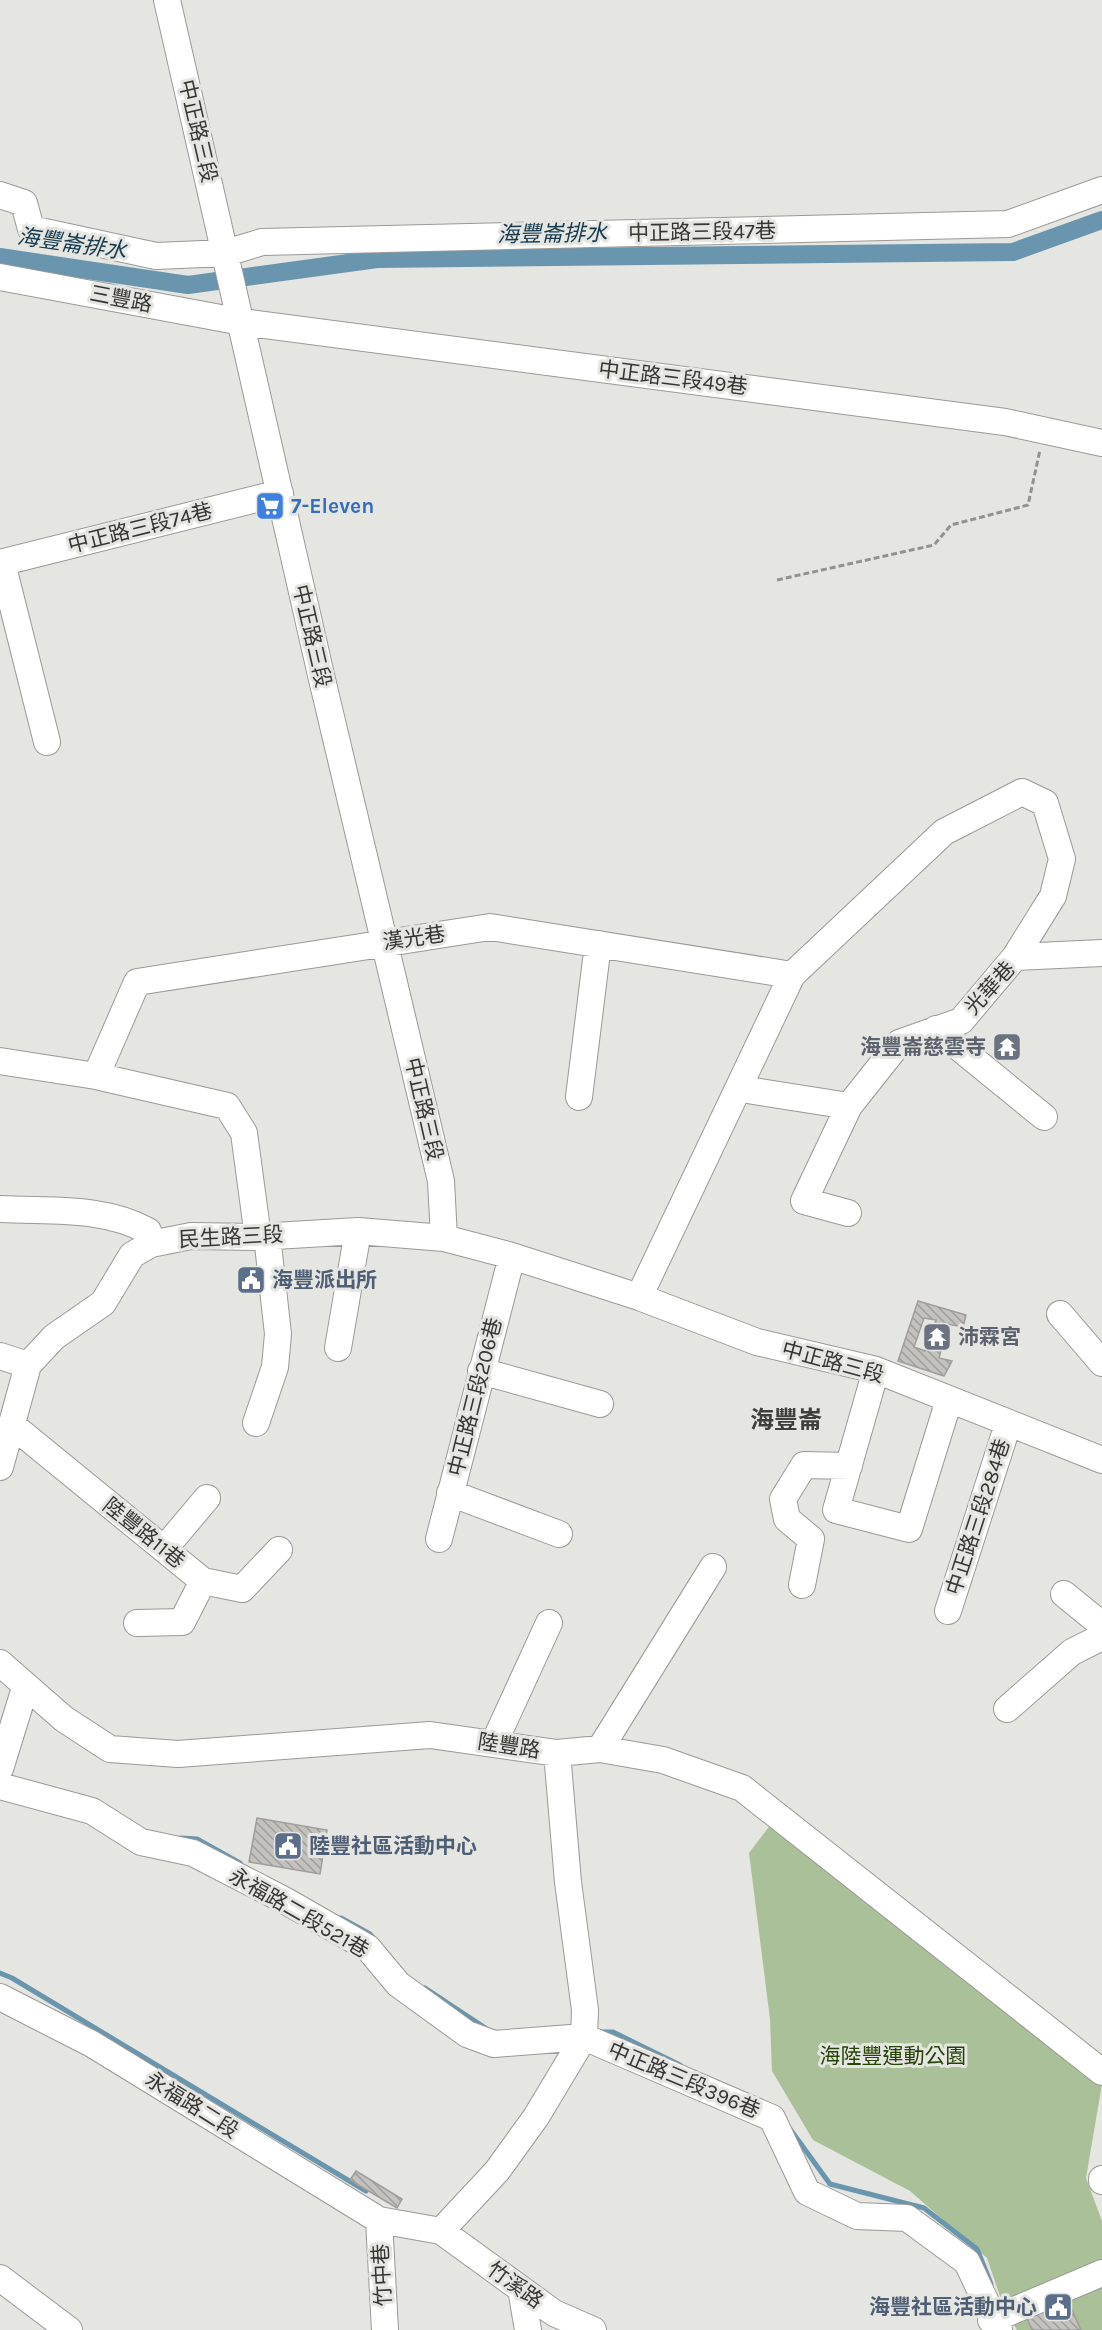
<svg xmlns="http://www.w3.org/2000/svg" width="1102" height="2330" font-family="Karla,'Noto Sans TC',sans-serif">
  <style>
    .park { fill: #a9c099 }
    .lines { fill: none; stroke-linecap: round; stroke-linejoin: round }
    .stream { stroke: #6995af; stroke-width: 5 }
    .canal { stroke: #6995af; stroke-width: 18 }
    .building { fill: url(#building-back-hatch); stroke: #9f9e9b; stroke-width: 1.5; fill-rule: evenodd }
    .minor-casing { stroke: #9a9996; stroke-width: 28 }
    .path { stroke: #939290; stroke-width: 3; stroke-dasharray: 6 3; stroke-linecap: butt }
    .minor { stroke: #fff; stroke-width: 26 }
    .labels { text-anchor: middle; stroke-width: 6; stroke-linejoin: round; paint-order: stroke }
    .street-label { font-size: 21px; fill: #363534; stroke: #e5e5e1 }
    .shop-label { font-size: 21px; font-weight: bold; fill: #366cbe; stroke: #e5e5e1; text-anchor: start }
    .worship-label { font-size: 21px; font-weight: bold; fill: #5b616d; stroke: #e5e5e1; text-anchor: end }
    .service-label { font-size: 21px; font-weight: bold; fill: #4e5e75; stroke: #e5e5e1; text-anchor: start }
    .park-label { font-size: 21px; fill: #274407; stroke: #e5e5e1 }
    .water-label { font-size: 22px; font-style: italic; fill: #14394d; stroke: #e5e5e1 }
    .quarter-label { font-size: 24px; font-weight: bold; fill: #3e3e3b; stroke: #e5e5e1 }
  </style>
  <defs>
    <pattern id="building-back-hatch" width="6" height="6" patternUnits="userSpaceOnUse" patternTransform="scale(1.5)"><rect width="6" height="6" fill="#c3c2bf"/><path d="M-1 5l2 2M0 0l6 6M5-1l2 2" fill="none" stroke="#9f9e9c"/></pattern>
  </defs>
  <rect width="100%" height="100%" fill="#e5e5e1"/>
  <path class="park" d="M778,1815L914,1924L1083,2075L1102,2084L1086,2178L1102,2221V2266L1004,2308L987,2258L910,2191L813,2140L772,2071L770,2019L749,1853Z
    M1102,2279V2330H1017L1012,2322Z"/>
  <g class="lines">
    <path class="stream" d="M181,1838L197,1839L240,1863
      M341,1918L370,1934L375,1940
      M0,1973L12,1978L366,2191
      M425,1988L487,2029
      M601,2032H613L680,2065
      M790,2129L830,2184L924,2208L977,2249L991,2284"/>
    <path class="canal" d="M0,257L188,285L377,259L1013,252L1102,220"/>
  </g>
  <path class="building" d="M918,1301L966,1315L963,1327L948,1324L939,1358L952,1361L944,1376L898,1361ZM924,1318L936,1320L925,1351L914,1347Z
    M257,1818L327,1830L320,1874L249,1862Z
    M356,2171L402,2199L397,2208L350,2180Z
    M1066,2297L1081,2330H1032L1026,2316Z"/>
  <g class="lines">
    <g class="minor-casing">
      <path id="minor" d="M167,0L321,675L441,1181L444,1238
        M0,195L24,203L31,229L156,256L226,253L262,242L1008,224L1102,190
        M0,277L242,322L1005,422L1102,443
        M0,563L280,493
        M2,563L47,742
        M936,1029L1044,1117
        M0,1061L96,1076L227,1106L244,1133L258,1237
        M96,1076L137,982L490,927L792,975
        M741,1089L849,1106
        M579,1097L598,944
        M0,1209C50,1212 103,1206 148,1231L151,1244
        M848,1213L804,1201L849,1106L899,1043L961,1021L1015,957L1102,953
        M639,1297L792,975L944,832L1022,792L1045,803L1062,859L1053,896L1015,957
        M1060,1314L1102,1363
        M338,1348L358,1231
        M0,1356L28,1365
        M876,1370L836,1510L909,1529L949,1400
        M481,1371L600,1404
        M256,1423L275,1367L278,1334L267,1236
        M12,1425L203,1581L242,1589L279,1550
        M0,1467L28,1365L54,1337L103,1303L132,1255L151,1244L191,1236L258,1237L358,1231L444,1238L512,1256L639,1297L757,1342L876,1370L1102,1460
        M450,1493L559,1534
        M439,1539L512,1256
        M164,1549L207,1498
        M802,1585L811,1539L787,1519L783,1499L804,1465L849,1466
        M1064,1594L1102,1625
        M948,1611L1008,1424
        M137,1623L182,1622L203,1581
        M0,1663L64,1719L110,1749L178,1754L430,1735L557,1753L568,1882L585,2010L584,2037L536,2117L497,2171L441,2231
        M1007,1709L1072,1652L1102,1637
        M494,1743L549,1623
        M600,1749L713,1567
        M557,1753L600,1749L663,1760L742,1788L1102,2072
        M0,1769L25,1688
        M0,1786L92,1811L141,1842L193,1853L284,1900L368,1948L398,1984L467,2034L494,2044L584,2037L772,2118L807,2192L857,2216L907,2218L967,2262L999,2330
        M0,1997L92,2044L379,2220L441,2231L554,2313L593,2330
        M1102,2179V2181
        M379,2220L385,2330
        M0,2278L69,2330
        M521,2289L528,2330
        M991,2320L1102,2273"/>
    </g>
    <path class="path" d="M777,580L934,545L951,525L1028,505L1040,450"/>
    <use href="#minor" class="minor"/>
  </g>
  <defs>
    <g id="supermarket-square" transform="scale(1.5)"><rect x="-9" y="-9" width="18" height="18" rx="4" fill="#3f7fe0" stroke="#e5e5e1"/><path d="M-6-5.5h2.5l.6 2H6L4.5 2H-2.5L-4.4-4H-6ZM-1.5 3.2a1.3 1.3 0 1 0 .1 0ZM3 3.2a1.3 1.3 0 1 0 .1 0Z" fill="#fff"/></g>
    <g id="temple-square" transform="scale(1.5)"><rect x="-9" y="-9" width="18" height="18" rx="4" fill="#6b7280" stroke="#e5e5e1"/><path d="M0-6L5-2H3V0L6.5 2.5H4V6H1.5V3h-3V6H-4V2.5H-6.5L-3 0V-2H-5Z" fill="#fff"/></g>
    <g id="civic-square" transform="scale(1.5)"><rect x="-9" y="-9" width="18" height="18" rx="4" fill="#5c6f8a" stroke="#e5e5e1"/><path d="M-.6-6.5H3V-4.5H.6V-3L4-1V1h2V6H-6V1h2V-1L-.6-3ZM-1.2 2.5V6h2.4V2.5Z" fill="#fff"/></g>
  </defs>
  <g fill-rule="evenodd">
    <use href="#supermarket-square" x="270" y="506"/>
    <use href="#temple-square" x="1007" y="1047"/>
    <use href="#civic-square" x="251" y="1280"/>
    <use href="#temple-square" x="937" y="1337"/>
    <use href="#civic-square" x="288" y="1846"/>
    <use href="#civic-square" x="1058" y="2307"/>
  </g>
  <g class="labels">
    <g class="street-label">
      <text transform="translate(198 131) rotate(77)" y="7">中正路三段</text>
      <text transform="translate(702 232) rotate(-1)" y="7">中正路三段47巷</text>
      <text transform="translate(121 299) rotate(11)" y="7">三豐路</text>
      <text transform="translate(673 378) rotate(7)" y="7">中正路三段49巷</text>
      <text transform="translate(140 528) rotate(-14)" y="7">中正路三段74巷</text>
      <text transform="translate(312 636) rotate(77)" y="7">中正路三段</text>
      <text transform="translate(414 938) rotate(-8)" y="7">漢光巷</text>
      <text transform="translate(990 988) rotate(-48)" y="7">光華巷</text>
      <text transform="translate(424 1109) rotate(77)" y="7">中正路三段</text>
      <text transform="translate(231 1237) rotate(-3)" y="7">民生路三段</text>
      <text transform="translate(833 1362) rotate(15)" y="7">中正路三段</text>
      <text transform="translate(475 1397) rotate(-76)" y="7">中正路三段206巷</text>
      <text transform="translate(978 1517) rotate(-72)" y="7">中正路三段284巷</text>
      <text transform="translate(144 1533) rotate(39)" y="7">陸豐路11巷</text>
      <text transform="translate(509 1746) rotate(9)" y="7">陸豐路</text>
      <text transform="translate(299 1913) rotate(30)" y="7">永福路二段521巷</text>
      <text transform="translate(684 2080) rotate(23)" y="7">中正路三段396巷</text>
      <text transform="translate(192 2105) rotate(32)" y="7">永福路二段</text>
      <text transform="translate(382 2275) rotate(-93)" y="7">竹中巷</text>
      <text transform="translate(515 2285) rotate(36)" y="7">竹溪路</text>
    </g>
    <g class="shop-label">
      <text x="291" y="513">7-Eleven</text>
    </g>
    <g class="worship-label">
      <text x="986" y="1054">海豐崙慈雲寺</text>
      <text x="958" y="1344" text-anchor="start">沛霖宮</text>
    </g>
    <g class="service-label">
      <text x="272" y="1287">海豐派出所</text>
      <text x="309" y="1853">陸豐社區活動中心</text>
      <text x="1037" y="2314" text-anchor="end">海豐社區活動中心</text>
    </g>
    <g class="park-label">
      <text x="893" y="2063">海陸豐運動公園</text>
    </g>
    <g class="water-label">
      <text transform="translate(552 233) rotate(-1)" y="8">海豐崙排水</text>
      <text transform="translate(72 243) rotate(8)" y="8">海豐崙排水</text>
    </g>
    <g class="quarter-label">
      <text x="786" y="1428">海豐崙</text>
    </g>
  </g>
</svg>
